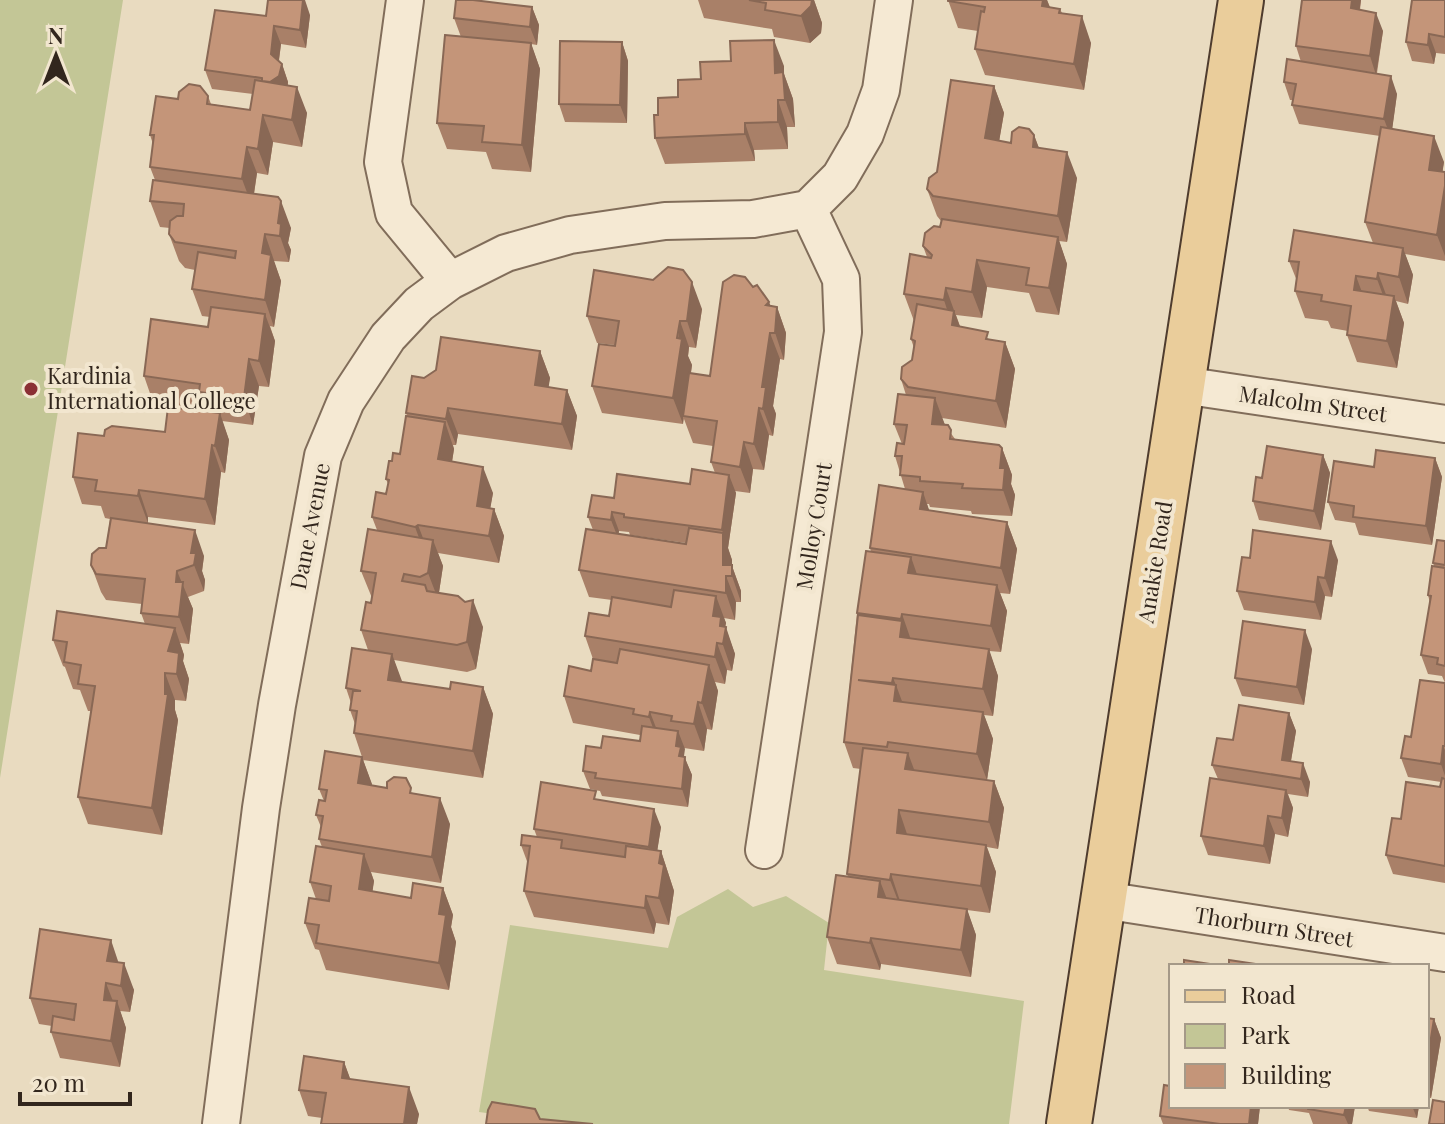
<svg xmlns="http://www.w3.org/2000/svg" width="1445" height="1124" font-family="'Playfair Display',serif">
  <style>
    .green { fill: #c3c696 }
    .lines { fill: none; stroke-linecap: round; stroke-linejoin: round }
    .minor-casing { stroke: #816d5a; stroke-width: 40 }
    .major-casing { stroke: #4f3c2e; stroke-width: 48 }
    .minor { stroke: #f5e9d3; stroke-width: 36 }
    .major { stroke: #eacd9b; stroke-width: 44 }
    .wall { fill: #a98068; fill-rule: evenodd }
    .shaded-wall { fill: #896855 }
    .building { fill: #c49579; stroke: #896855; stroke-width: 2 }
    .poi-dot { fill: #8b2f34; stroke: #f2e6cf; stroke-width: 3 }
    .labels { text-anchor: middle; stroke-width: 8; stroke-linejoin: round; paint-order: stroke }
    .poi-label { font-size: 22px; fill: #32261d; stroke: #f2e6cf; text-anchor: start }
    .street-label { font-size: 22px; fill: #32261d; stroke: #f2e6cf }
  </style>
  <rect width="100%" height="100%" fill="#e9dbc0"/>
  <path class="green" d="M0,0H123L0,778Z
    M728,889L753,907L786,896L829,923L824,970L1024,1001L1009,1124H566L479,1112L510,925L668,948L677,917Z"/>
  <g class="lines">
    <g class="minor-casing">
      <path id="minor" d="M405,0L383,162L394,213L450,281
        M1182,385L1445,424
        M764,850L843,332L841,279L808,209
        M1103,900L1445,953
        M221,1124L261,808L277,705L323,456L346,401L388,337L419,304L450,281L506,253L570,235L665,221L753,219L808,209L840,177L865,134L881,90L894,0"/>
    </g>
    <g class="major-casing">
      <path id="major" d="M1069,1124L1241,0"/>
    </g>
    <use href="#minor" class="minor"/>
    <use href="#major" class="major"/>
  </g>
  <path class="wall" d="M698,0H814L822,23L821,33L810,43L774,37L772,29L704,18Z
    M948,0H1047L1050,7L1060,9L1062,13L1091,43L1084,90L985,75L975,49L978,31L958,28Z
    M1302,0H1361L1360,10L1383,31L1377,73L1397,94L1392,129L1444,162L1442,172H1445V261L1405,254L1413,275L1408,304L1396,301L1404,323L1397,368L1357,362L1347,335L1348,331L1331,328L1328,321L1305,318L1295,291L1297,281L1289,261L1373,243L1365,222L1380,136L1299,124L1292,105L1293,100H1290L1284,82L1301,62L1296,46Z
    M1445,0V54L1436,53L1434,64L1412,61L1406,42Z
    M532,7L539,25L537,45L531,44L540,69L531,172L492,169L486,152L447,149L437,123L461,37L454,18Z
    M310,15L306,48L281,44L279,61L282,64L288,82V85L307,113L302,147L273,142L268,175L257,173L254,194L291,228L288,243L291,250L289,262L274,261V262L281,281L274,327L270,326L275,341L269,387L259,386L253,425L222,421L229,440L225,473L221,472L215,525L148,517V523L204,556L202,571L205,580L204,591L188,597L193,609L189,644L180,643L184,655L183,661L189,679L186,701L175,700V710L178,720L162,835L88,824L78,797L91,711H88L80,690L73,689L65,667L63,666L53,640L145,624L141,613L142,604L106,600L101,592L91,565L106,548L110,519L105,518L101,506L82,504L73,477L104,436L165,432L206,412L205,410L153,402L144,376L208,327L210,317L202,316L192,289L195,270L185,268L179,261L169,234L170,228L160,227L150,201L155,180L150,167L153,144L150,135L178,99L208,96L211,104L250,110L253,94L212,89L205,70L266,16Z
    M622,42L628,61L627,123L565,122L559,104Z
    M784,66V74L793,99L795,127H787L788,149L754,150L755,161L665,164L655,138L678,97L701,79Z
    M994,86L1004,113L999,141L1011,143L1034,135L1039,148L1077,178L1067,242L1059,241L1067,264L1059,315L1036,312L1029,293L987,287L982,318L956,315L960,326L991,340L1005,342L1015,369L1006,428L942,418L945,425L955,439L1002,448L1012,475L1011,484L1015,495L1012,516L972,514L971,511L930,507L929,504H927L929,510L1007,522L1017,549L1010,594L1000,593L1007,611L1001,652L989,651L998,676L993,716L984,715L993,739L987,780L994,781L1004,808L998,849L987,847L996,872L990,913L967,910L976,935L971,977L881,964L880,970L837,964L827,937L848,877L847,874L861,769L853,768L844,742L857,613L871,552L870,548L905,489L895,456L902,444L894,424L906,395L901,379L912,360L914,348L911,339L914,321L904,294L927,257L923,246L940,227L941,221L937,216L927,189L937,172Z
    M753,287L769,302L770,306L777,307L786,333L784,360L780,359L773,406L776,414L773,436L769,435L764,470L753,469L750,493L735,491L736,493L728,548L732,560V566L741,591V602H736L735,620L724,618L726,623L725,627L735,654L732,671L727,670L725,684L715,682L718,691L712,730L707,729L704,751L684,748V756L692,775L688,807L602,796L600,791L590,789L583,771L601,748L640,741L641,737L640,735L573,723L564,696L591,671L593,659L585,636L609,616L612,600L589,597L579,570L593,530L588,517L614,498L690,484L715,473L711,462L713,446L693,443L684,419L683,424L602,413L592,386L615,345L597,343L587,316L702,309L696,348L689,347L688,356L692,365L691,373L710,376ZM619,531L629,532L630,535L686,543V544L618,534Z
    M540,351L550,378L548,387L567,390L577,416L572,450L458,434L456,445H453L454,449L452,462L493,493L490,508L494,509L504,536L499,563L438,553L443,566L439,592L483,627L476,669L467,672L394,660L401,682L450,689L483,687L493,714L483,778L363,760L354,733L355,724L350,710L351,703L346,688L368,650L361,630L372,598L361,571L377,530L372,517L386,494L388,484L386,479L392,461L400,454L407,416L406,413L424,378Z
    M1323,455L1330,473L1321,530L1259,520L1253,501L1262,478Z
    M1435,458L1442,477L1432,545L1359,535L1355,523L1335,520L1328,502L1374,467Z
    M1445,541V683L1442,676L1428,674L1421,655L1430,603L1428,595L1434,566L1433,563Z
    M1250,558L1338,560L1332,597L1325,596L1321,620L1244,610L1237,591Z
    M1312,649L1304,705L1242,696L1235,678Z
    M1445,683V883L1393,874L1386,855L1401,819L1440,787L1441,782L1408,777L1401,758L1411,737Z
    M1289,713L1296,731L1291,761L1310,782L1308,797L1288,794L1293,808L1288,837L1275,834L1270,864L1208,855L1201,836L1218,779L1212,765L1233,740Z
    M362,757L372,785L413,793L450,824L441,883L371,872L374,881L372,892L411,898L443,888L453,915L451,927L456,942L449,990L326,970L319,950L315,949L305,923L316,899L310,882L322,847L319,839L321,827L316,815L324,801L319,789Z
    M599,800L661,827L657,851H661L674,891L669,925L656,923L654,934L534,917L524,891L528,864L521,845L537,837L534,829Z
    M119,962L134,990L130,1012L120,1011L126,1028L120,1067L60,1058L51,1032L52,1026L39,1024L30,998Z
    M1427,1018L1434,1019L1441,1038L1431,1098H1427Z
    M344,1062L350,1079L419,1114L417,1124H321L322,1118L308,1116L299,1090Z
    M1260,1106L1258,1124H1163L1160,1116Z
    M1288,1106H1355L1352,1124H1313L1309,1113L1289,1110Z
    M1367,1106H1419L1417,1118L1369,1111Z"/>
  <path class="shaded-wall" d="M303,0H305L310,15L306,48L300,30Z
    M806,0H814L822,23L821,33L810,43L801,16Z
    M1043,0H1047L1054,19L1042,6Z
    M1352,0H1361L1357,27L1351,8Z
    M532,7L539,25L537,45L530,27Z
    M1376,13L1383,31L1376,75L1370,56Z
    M1082,16L1091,43L1084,90L1074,64Z
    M274,26L281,44L277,73L271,54Z
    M1429,34L1436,53L1434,64L1428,45Z
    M774,40L784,66V74L793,99L795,127L775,73Z
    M622,42L628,61L627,123L620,105Z
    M531,43L540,69L531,172L522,145Z
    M282,64L288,82L286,94L268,84Z
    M1391,76L1397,94L1391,138L1384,119Z
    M994,86L1004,113L995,165L985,138Z
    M297,87L307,113L302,147L292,120Z
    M778,100L787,127L788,149L778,122Z
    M263,115L273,142L268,175L258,149Z
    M745,123L754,150L755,161L745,134Z
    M1034,135L1044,162L1033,147Z
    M1434,136L1444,162L1439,196L1429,170Z
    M247,147L257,173L252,206L242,179Z
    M1067,152L1077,178L1067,242L1058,216Z
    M1445,186V256L1437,235Z
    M281,201L291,228L288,243L291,250L289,262L280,236L278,223Z
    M265,234L281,281L274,327L265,300L262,253Z
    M1058,237L1067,264L1059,315L1049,288Z
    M1403,248L1413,275L1408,304L1399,277Z
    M977,260L987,287L982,318L972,292Z
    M1378,273L1388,300L1387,306L1377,279Z
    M1356,276L1366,303L1354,290Z
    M692,282L702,309L696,348L687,321Z
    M946,288L964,338L952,325L944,300Z
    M1394,296L1404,323L1397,368L1387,341Z
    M769,302L776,321L777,307L786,333L784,360L766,305Z
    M265,314L275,341L269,387L259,361Z
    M680,321L689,347L688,356L692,365L684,416H683V424L673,398Z
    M770,333L780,359L773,406L776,414L773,436L763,409L762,387Z
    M1005,342L1015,369L1006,428L996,401Z
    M540,351L550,378L545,411L535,385Z
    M249,359L259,386L253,425L244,398Z
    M567,390L577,416L572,450L562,424Z
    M935,398L945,425L932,424Z
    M448,408L458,434L456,445L446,419Z
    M759,408L769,435L764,470L754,444Z
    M220,413L229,440L225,473L215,446Z
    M445,422L454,449L448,486L438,459Z
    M744,442L753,469L750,493L740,467Z
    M212,445L221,472L215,525L205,499Z
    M1002,448L1012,475L1011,484L1015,495L1012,516L1003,490L1000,468Z
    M1323,455L1330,473L1321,530L1314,511Z
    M1435,458L1442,477L1432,545L1426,526Z
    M483,467L493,493L486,533L477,506Z
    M729,475L736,493L728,548L722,530Z
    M139,490L148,517V523L138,496Z
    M923,492L932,519L920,509Z
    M494,509L504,536L499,563L489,536Z
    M612,512L619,531L618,538L611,520Z
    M1007,522L1017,549L1010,594L1001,568Z
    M418,525L428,551L425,554L415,527Z
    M195,530L204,556L202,571L205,580L204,591L194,565L191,553Z
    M723,533L732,560V566L741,591V602L732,576L723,565Z
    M433,540L443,566L438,599L428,573Z
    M1331,541L1338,560L1332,597L1325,578Z
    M911,557L920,583L908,573Z
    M177,571L193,609L189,644L179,617L176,582Z
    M726,576L736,602L735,620L726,593Z
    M1318,577L1325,596L1321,620L1315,602Z
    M997,585L1007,611L1001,652L991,626Z
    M716,596L726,623L725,628L726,627L735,654L732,671L713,616Z
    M473,600L483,627L476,669L467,642Z
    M902,614L911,640L900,637Z
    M175,628L184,655L183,661L189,679L186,701L168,651Z
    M1305,630L1312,649L1304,705L1297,687Z
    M717,643L727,670L725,684L715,657Z
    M989,649L998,676L993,716L983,689Z
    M392,654L402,681L397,706L388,680Z
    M709,665L718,691L712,730L702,703Z
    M165,673L175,700V710L178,720L162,835L152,808L165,694Z
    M893,678L896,685L906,712L894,701L895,691L892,683Z
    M483,687L493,714L483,778L473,751Z
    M698,702L707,729L704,751L694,724Z
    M650,712L660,738L659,744L649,717Z
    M983,712L993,739L987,780L977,754Z
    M1289,713L1296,731L1288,778L1282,760Z
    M678,731L685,749L684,756L692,775L688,807L682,789L676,746Z
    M1443,746L1445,750V776L1441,764Z
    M908,753L918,780L905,769Z
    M362,757L372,784L368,810L358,783Z
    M1303,763L1310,782L1308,797L1301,779Z
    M994,781L1004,808L998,849L989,822Z
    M1286,790L1293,808L1288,837L1282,818Z
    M440,798L450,824L441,883L432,857Z
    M654,809L661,827L655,865L649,847Z
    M899,810L908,837L897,833Z
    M1268,816L1275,834L1270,864L1264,846Z
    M986,845L996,872L990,913L981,886Z
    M661,851L674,891L669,925L659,898V863Z
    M364,854L374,881L369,916L359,889Z
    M891,874L900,901V906L890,880Z
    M880,881L890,907L878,897Z
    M443,888L453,915L451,927L456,942L449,990L439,963V914Z
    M646,896L656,923L654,934L645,908Z
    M967,909L976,935L971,977L961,950Z
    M871,938L881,964L880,970L870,943Z
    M111,940L120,967L107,961Z
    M124,963L134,990L130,1012L121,986Z
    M106,983L116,1009L117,1001L126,1028L120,1067L111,1041L104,1000Z
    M1434,1019L1441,1038L1431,1098L1427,1087V1063Z
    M344,1062L354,1089L342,1078Z
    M409,1087L419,1114L417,1124H404Z
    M1251,1106H1260L1258,1124H1249Z
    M1346,1106H1355L1352,1124H1348L1344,1115Z
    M1412,1106H1419L1417,1118Z"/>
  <path class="building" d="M268,0H303L300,30L274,26L271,54L282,64L279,76L270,82L262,81V78L205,70L215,10L266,16Z
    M456,0H473L532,7L530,27L454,18Z
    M749,0H812L811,6L801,16L765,10L766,3Z
    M948,0H1043L1042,6L1060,9L1059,13L1082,16L1074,64L975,49L981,11L984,12L985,7L948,1Z
    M1302,0H1352L1351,8L1376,13L1370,56L1296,46Z
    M1412,0H1445V37L1429,34L1428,45L1406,42Z
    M445,35L531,43L522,145L482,142L484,126L437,123Z
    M774,40L775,73L783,72L785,100H778V122L745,123V134L655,138L654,115H658V98L678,97V80L701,79L700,62L731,61L730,41Z
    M560,41L622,42L620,105L559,104Z
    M1287,59L1391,76L1384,119L1292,105L1296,84L1284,82Z
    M255,80L297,87L292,120L263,115L258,149L247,147L242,179L150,167L154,135H150L156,96L178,99L179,92L189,84L200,86L208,96L207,104L250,110Z
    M951,80L994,86L985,138L1011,143L1012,132L1019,127L1029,129L1034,135L1033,147L1067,152L1058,216L933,196L927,189L929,178L937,172Z
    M1381,127L1434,136L1429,170L1445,172V186L1437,235L1365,222Z
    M153,180L278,197L281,201L278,223L281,224L280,236L265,234L262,253L271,255L265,300L192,289L198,252L235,258L236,251L175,242L169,234L170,221L177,216H183L184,204L150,201Z
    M942,219L1058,237L1049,288L1026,285L1029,268L977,260L972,292L946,288L944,300L904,294L910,254L931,258L932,255L923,246L925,233L934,226L940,227Z
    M1294,230L1403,248L1399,277L1378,273L1377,279L1356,276L1354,290L1394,296L1387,341L1347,335L1351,306L1321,301L1322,295L1295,291L1299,262L1289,261Z
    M668,267L683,270L692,282L687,321H680L677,338L682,339L673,398L592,386L599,344L615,346L619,321L587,316L594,270L653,280Z
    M734,275L745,277L753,287L757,285L769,302L766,305L777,307L775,333H770L762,387H766L763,409L759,408L754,444L744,442L740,467L711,462L717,421L683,416L689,373L710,376L723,282Z
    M917,304L954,311L952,325L988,332L986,339L1005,342L996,401L908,387L901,379L902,367L912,360L915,341L911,339Z
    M211,307L265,314L259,361L249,359L244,398L199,392L200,384L144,376L151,319L208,327Z
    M441,337L540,351L535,385L567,390L562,424L448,408L446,419L406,413L412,376L424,378L436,370Z
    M898,394L935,398L932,424L948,425L951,430L950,439L999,445L1002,448L1000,468H1005L1003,490L962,488L963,484L920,481V477L900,475L902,456H895L897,443L904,444L907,425L894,424Z
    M168,407L220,413L215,446L212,445L205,499L139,490L138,496L95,491L97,480L73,477L78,433L104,436L105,430L112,426L165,432Z
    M406,416L445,422L438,459L483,467L477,506L494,509L489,536L418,525L415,527L372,517L376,492L386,494L389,480L386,479L389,461H392L393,453L400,454Z
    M1267,446L1323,455L1314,511L1253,501L1256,477L1262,478Z
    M1376,450L1435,458L1426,526L1353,517L1354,506L1328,502L1334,461L1374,467Z
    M692,469L729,475L722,530L624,517V514L612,512L611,520L588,517L592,495L614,498L617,474L690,484Z
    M879,485L923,492L920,509L1007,522L1001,568L870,548Z
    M111,518L195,530L191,553H196L194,565L177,571L176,582H183L179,617L141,613L145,579L96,574L91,565L92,554L99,548H106Z
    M689,528L723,533V565H732V576H726V593L579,570L586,529L686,544Z
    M368,529L433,540L428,573L420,577L404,574L402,581L425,585L427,591L458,596L465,602L473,600L467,642L457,645L361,630L366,602L371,603L376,573L361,571Z
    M1253,530L1331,541L1325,578L1318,577L1315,602L1237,591L1242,557L1250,558Z
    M1437,540L1445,541V565L1433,563Z
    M866,551L911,557L908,573L997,585L991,626L902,614L901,619L857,613Z
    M1432,566L1445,568V666L1437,664L1438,658L1421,655L1431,596L1428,595Z
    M674,590L716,596L713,616L721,617L720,626L726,627L723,644L717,643L715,657L585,636L589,613L609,616L612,597L671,607Z
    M57,611L175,628L168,651L179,653L177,674L165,673V694H168L152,808L78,797L95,686L78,684L81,665L64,662L67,642L53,640Z
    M858,615L902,621L900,637L989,649L983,689L893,678L892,683L858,680L896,685L894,701L983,712L977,754L888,742L887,747L844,742Z
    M1243,621L1305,630L1297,687L1235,678Z
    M352,648L392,654L388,680L450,689L451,682L483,687L473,751L354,733L357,711L350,710L353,691H361L346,688Z
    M620,649L709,665L702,703L698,702L694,724L671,721L672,716L650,712L649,717L633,714L634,709L564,696L569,666L591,671L593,659L617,663Z
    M1420,680L1445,683V746H1443L1441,764L1401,758L1405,736L1411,737Z
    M1239,705L1289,713L1282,760L1303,763L1301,779L1212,765L1217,738L1233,740Z
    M642,726L678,731L676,746L681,747L679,756L685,757L682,789L595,778L596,773L583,771L586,746L601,748L603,736L640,741Z
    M863,748L908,753L905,769L994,781L989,822L899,810L897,833L986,845L981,886L891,874L890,880L847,874Z
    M325,751L362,757L358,783L387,788V782L394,777L406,778L411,788L410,793L440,798L432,857L319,839L323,816L316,815L319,800L325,801L327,790L319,789Z
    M1210,778L1286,790L1282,818L1268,816L1264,846L1201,836Z
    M1442,778L1445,779V866L1386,855L1392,818L1401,819L1406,782L1440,787Z
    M541,782L596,791L594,799L654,809L649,847L534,829Z
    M522,835L562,840L561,848L625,857L626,846L661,851L659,863L664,865L659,898L646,896L645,908L524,891L530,846L521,845Z
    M316,846L364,854L359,889L411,898L413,883L443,888L439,914L446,915L439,963L316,943L319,925L305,923L309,898L329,901L331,886L310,882Z
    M836,875L880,881L878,897L967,909L961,950L871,938L870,943L827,937Z
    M40,929L111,940L107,961L124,963L121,986L106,983L104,1000L117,1001L111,1041L51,1032L53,1016L74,1020L76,1004L30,998Z
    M1184,960L1223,966H1184Z
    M1229,960L1269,966H1229Z
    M1427,1018L1434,1019L1427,1063Z
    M304,1056L344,1062L342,1078L409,1087L404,1124H321L326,1093L299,1090Z
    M1171,1076V1106H1251L1249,1124H1220L1160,1116L1164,1085L1170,1086Z
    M1433,1100L1445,1102V1124H1429Z
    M492,1102L535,1109L540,1119L593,1124H486L488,1110Z
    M1308,1106H1346L1344,1115L1308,1109Z"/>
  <circle class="poi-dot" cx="31" cy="389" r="8"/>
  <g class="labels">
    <g class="poi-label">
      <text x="47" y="384">Kardinia<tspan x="47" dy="25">International College</tspan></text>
    </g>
    <g class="street-label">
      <text transform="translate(1313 404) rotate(8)" y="8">Malcolm Street</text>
      <text transform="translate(310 526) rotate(-79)" y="8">Dane Avenue</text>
      <text transform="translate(814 526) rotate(-81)" y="8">Molloy Court</text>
      <text transform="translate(1155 562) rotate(-81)" y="8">Anakie Road</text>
      <text transform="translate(1274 927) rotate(9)" y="8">Thorburn Street</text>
    </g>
  </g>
  <rect x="1169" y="964" width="260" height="144" fill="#f2e6cf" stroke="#a59988" stroke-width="2"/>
  <rect x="1185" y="990" width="40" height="12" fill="#eacd9b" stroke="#a59988" stroke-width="2"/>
  <text x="1241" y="1004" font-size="24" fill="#32261d">Road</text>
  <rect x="1185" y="1024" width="40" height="24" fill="#c3c696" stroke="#a59988" stroke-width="2"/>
  <text x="1241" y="1044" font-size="24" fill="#32261d">Park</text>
  <rect x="1185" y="1064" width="40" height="24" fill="#c49579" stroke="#a59988" stroke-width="2"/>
  <text x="1241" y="1084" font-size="24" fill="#32261d">Building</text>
  <g transform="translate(56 56)" stroke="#f2e6cf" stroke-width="6" paint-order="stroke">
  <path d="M0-6L14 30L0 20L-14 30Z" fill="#32261d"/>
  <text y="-12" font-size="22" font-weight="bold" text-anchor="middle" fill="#32261d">N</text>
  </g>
  <path d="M20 1092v12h110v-12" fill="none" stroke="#32261d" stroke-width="4"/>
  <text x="32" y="1092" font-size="24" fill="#32261d" stroke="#f2e6cf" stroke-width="6" paint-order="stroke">20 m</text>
</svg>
